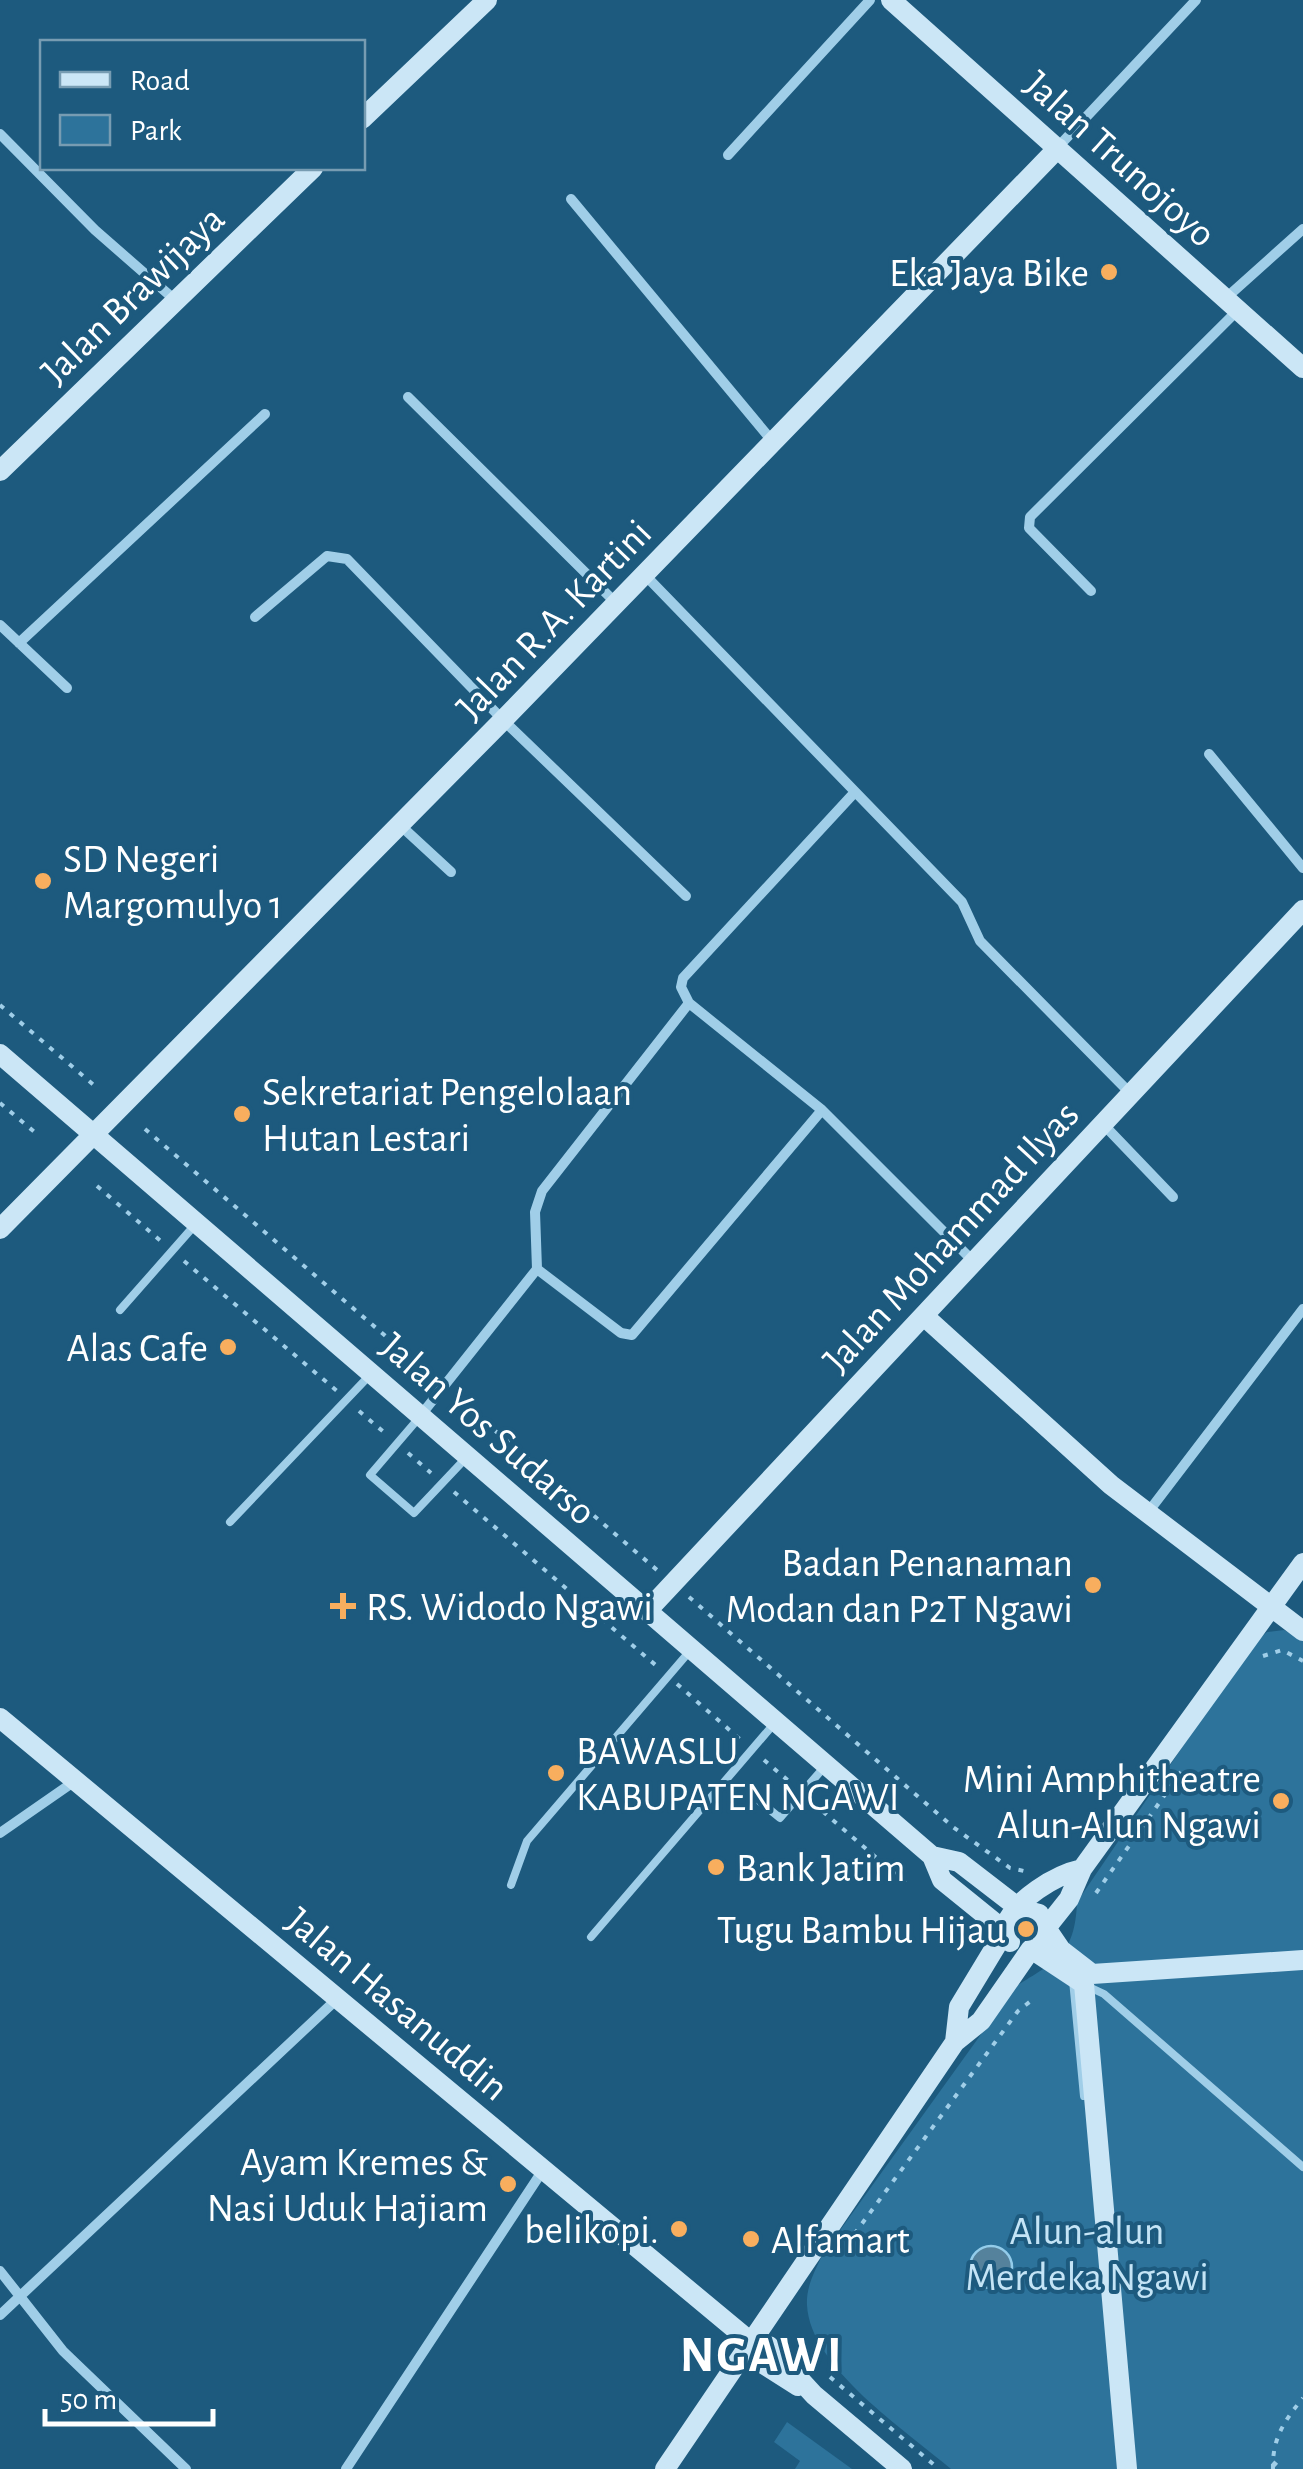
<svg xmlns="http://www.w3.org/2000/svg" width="1303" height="2469" font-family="'Alegreya Sans',sans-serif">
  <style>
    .green { fill: #2d739b }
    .water { fill: #55829c; stroke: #93ccea; stroke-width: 2.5 }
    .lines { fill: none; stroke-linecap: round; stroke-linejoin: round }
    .path { stroke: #a0cee8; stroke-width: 4; stroke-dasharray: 5 8; stroke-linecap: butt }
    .lane { stroke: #a0cee8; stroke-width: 8 }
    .street { stroke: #a0cee8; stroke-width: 10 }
    .secondary { stroke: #cbe6f6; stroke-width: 20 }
    .poi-dot { fill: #f8ae5e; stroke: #1d5a7e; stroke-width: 4 }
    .labels { text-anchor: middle; stroke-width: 8; stroke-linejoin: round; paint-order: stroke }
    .street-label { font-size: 40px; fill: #fff; stroke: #1d5a7e }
    .poi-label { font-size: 40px; fill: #fff; stroke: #1d5a7e; text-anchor: end }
    .park-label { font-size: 40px; fill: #c4e4f6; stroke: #1d5a7e }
    .district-label { font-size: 50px; font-weight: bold; letter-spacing: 2.5px; fill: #fff; stroke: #1d5a7e }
  </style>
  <rect width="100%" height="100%" fill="#1d5a7e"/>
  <path class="green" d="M1284,1630L1303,1639V2469H951C907,2431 810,2368 807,2305C806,2287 815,2270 823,2254L1015,1987C1055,1961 1075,1956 1077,1902L1251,1646L1267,1632Z
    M787,2422L852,2469H795L800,2461L774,2442Z"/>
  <path class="water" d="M970 2267a21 21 0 1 1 42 0a21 21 0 1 1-42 0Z"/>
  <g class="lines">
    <path class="path" d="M0,1005L95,1086
      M0,1103L38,1135
      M145,1129L433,1377
      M97,1186L162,1242
      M184,1261L337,1391
      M456,1397L657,1570
      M359,1411L386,1434
      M408,1453L431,1473
      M454,1492L659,1668
      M689,1597L953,1827L1010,1868L1024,1871
      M1263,1656L1282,1650L1303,1661
      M677,1684L742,1741
      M764,1760L791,1783
      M813,1803L908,1885
      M1096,1893L1185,1766
      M839,2255L1018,2011L1032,2000
      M830,2377L939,2469
      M1273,2462L1281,2469
      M1273,2469C1272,2439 1284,2421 1303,2398"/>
    <path class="lane" d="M120,1310L194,1226
      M418,1419L370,1475L414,1513L465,1459
      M230,1522L369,1376
      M752,1795L780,1818L826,1765
      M511,1885L527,1841L689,1652
      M591,1937L773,1725
      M1073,1980L1084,2096
      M1089,1987L1104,1994L1303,2167"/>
    <path class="street" d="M0,134L95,230L175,300
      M1058,147L1196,0
      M728,155L870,0
      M571,199L773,442
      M1226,298L1303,229
      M408,397L616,603
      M645,575L962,902L980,941L1130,1093
      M1091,591L1029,528L1030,517L1238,310
      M255,617L327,556L347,559L503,720L686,896
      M0,625L67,688
      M19,643L265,414
      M1209,754L1303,868
      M400,825L451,872
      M689,1003L822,1110L975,1263
      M1103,1124L1173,1197
      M537,1269L621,1333L632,1335L822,1110
      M421,1415L537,1269L535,1212L542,1191L689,1003L681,987L683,978L855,792
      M1149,1511L1303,1309
      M0,1833L75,1781
      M0,2271L63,2351L186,2469
      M0,2315L337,1999
      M346,2469L543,2170"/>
    <path class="secondary" d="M891,0L1303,368
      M362,119L487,0
      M0,471L313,168
      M0,1054L932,1856L942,1880L1005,1931L959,2007L955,2042
      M0,1229L503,720L1058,148
      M924,1316L1111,1485L1303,1631
      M1303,1563L1082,1869L1069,1899L1046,1928L1061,1950L1092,1974L1303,1960
      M648,1610L1303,910
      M0,1718L752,2343
      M932,1856L959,1862L1020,1909L1039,1914L1046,1928L1043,1939
      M1010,1942L1005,1926C1016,1899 1055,1875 1082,1869
      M752,2343L769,2346L814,2395L902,2469
      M752,2343L757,2360L798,2386
      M665,2469L955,2042L981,2021L1031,1949L1084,1984L1127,2469"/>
  </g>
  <g class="poi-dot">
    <circle cx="1109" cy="272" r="10"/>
    <circle cx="43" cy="881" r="10"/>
    <circle cx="242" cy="1114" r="10"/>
    <circle cx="228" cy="1347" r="10"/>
    <circle cx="1093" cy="1585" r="10"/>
    <path d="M338 1591h10v10h10v10h-10v10h-10v-10h-10v-10h10z"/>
    <circle cx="556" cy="1773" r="10"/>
    <circle cx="1281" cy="1801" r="10"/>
    <circle cx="716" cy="1867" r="10"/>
    <circle cx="1026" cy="1929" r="10"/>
    <circle cx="508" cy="2184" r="10"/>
    <circle cx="679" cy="2229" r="10"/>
    <circle cx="751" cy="2239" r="10"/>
  </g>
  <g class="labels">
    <g class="street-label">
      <text transform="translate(1121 158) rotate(42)" y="14">Jalan Trunojoyo</text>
      <text transform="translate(132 294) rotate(-44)" y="14">Jalan Brawijaya</text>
      <text transform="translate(553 619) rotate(-46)" y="14">Jalan R.A. Kartini</text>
      <text transform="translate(950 1236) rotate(-47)" y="14">Jalan Mohammad Ilyas</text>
      <text transform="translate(489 1428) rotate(41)" y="14">Jalan Yos Sudarso</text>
      <text transform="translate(398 2003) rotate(40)" y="14">Jalan Hasanuddin</text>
    </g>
    <g class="poi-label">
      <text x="1089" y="286">Eka Jaya Bike</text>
      <text x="63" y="872" text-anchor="start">SD Negeri<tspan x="63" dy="46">Margomulyo 1</tspan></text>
      <text x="262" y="1105" text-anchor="start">Sekretariat Pengelolaan<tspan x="262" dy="46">Hutan Lestari</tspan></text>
      <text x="208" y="1361">Alas Cafe</text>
      <text x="1073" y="1576">Badan Penanaman<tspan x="1073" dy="46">Modan dan P2T Ngawi</tspan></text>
      <text x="366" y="1620" text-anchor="start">RS. Widodo Ngawi</text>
      <text x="576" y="1764" text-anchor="start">BAWASLU<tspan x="576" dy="46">KABUPATEN NGAWI</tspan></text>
      <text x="1261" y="1792">Mini Amphitheatre<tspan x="1261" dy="46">Alun-Alun Ngawi</tspan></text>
      <text x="736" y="1881" text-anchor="start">Bank Jatim</text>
      <text x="1006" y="1943">Tugu Bambu Hijau</text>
      <text x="488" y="2175">Ayam Kremes &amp;<tspan x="488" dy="46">Nasi Uduk Hajiam</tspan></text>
      <text x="659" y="2243">belikopi.</text>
      <text x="771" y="2253" text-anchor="start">Alfamart</text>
    </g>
    <g class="park-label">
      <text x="1087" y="2244">Alun-alun<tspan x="1087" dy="46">Merdeka Ngawi</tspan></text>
    </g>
    <g class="district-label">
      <text x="762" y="2371">NGAWI</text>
    </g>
  </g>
  <rect x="40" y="40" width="325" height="130" fill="#1d5a7e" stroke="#779cb2" stroke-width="2.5"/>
  <rect x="60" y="72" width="50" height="15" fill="#cbe6f6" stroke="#779cb2" stroke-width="2.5"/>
  <text x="130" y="90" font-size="30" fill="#ffffff">Road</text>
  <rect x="60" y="115" width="50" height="30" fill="#2d739b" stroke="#779cb2" stroke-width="2.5"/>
  <text x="130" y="140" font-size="30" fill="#ffffff">Park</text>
  <path d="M45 2409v15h168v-15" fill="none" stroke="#ffffff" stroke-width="5"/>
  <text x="60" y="2409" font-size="30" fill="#ffffff" stroke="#1d5a7e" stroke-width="8" paint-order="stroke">50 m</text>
</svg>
